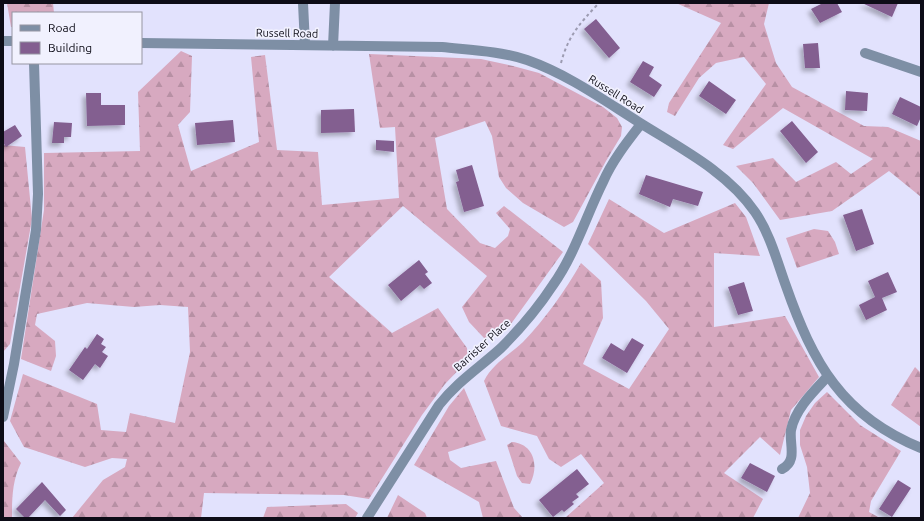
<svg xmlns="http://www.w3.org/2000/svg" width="924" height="521" font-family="Ubuntu,sans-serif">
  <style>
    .forest { fill: url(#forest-firs) }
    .building { fill: #835e90; filter: url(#shadow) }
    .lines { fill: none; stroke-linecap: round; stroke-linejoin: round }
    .path { stroke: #9c9bb1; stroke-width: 2; stroke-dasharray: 3 3; stroke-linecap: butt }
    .minor { stroke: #7e8fa5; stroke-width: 10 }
    .labels { text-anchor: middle; stroke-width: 3.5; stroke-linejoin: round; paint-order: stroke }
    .street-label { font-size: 11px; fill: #0d0c17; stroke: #f1f1fe }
  </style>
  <defs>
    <pattern id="forest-firs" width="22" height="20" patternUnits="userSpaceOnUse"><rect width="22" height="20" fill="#d7a9c0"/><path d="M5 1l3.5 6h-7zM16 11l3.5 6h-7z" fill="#b790a4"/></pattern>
    <filter id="shadow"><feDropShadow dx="-3.5" dy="3.5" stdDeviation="2" flood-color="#0004"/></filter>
  </defs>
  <rect width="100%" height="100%" fill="#e2e2fd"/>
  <path class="forest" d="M7,3H53L54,13H13V27H11Z
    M676,3H769L764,24L776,63L792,87L864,126L888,127L921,141V197L889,171L832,211L780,220L753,183L736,166L773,158L796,182L836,162L851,174L873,159L783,108L733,149L723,145L766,84L744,57L716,63L699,78L675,116L667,112L669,103L721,23Z
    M181,51L192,56L190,112L178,125L191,171L259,142L251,57L265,55L277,150L318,152L322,205L399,198L395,127L380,128L369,54L481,59L513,66L539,73L603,107L617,118L622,127L621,136L606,161L573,222L564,227L523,203L506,188L499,177L492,136L485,121L435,138L447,209L480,243L495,248L508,236L510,229L496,213L504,206L563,252L508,328L492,337L484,338L469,322L462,307L487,276L403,206L329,277L392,333L438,308L467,348L468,360L445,384L422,415L369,499L344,495L204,493L201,518H72L103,480L125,467L127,459L112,458L85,467L24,447L10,421L23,374L97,404L101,430L126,432L130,413L175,423L190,352L188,307L160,305L134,307L87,303L37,314L35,325L55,341L56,356L51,371L21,359L44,210V153L140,151L138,92Z
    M3,145L25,147L32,219L10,344L3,352Z
    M609,199L664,233L735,203L746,217L760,256L714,253V327L785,316L819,377L791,410L780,455L760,437L724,473L763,499L753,518H565L604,483L581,454L561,467L549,459L537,436L501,426L484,381C492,364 509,355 523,342C545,319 565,291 581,263L601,281L603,318L583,364L629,389L669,329L646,301L588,244Z
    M814,229L828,231L835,242L839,254L797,268L786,238Z
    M915,367L921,373V427L891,405Z
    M464,388L486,440L448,452L450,460L461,468L496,461L514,508L523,518H483L479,502L414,465L449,406Z
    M827,392L860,425L901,451L871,501L869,512L880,518H798L810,493L807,467L800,445V430L806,416L815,403Z
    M4,441L21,463C12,481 12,499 12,518H3Z
    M512,442C535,444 539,467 530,484L522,483L517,476L507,445Z
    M398,495L425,513L427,518H387Z
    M346,504L358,513L355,518H263L267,507Z"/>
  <path class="building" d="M823,3H837L842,12L820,23L811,9Z
    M862,3H898L892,17Z
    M596,19L620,48L609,58L584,29Z
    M818,43L820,68H805L803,44Z
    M643,61L654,67L649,76L662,85L654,97L630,82Z
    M709,81L736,100L726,114L699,96Z
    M846,91L868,93L867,111L845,110Z
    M86,93H101V105H125V125L87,126Z
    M900,97L921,107V117L917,126L892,114Z
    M354,109L355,132L321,133V110Z
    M233,120L235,142L197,145L195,123Z
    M792,121L818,152L806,163L780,131Z
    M54,122L72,123L71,137H64V143H52Z
    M15,125L22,136L6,147L3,142V132Z
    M376,140L394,141V152L376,150Z
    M472,165L484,206L464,212L456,182L459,181L456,170Z
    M646,175L703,192L698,206L673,199L670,207L639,194Z
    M862,209L874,244L856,251L843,215Z
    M419,260L428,272L425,274L432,283L424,289L420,285L401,301L388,285Z
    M888,272L897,292L882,298L887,310L866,320L859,305L875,297L868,281Z
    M744,282L753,311L738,315L728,287Z
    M97,334L104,339L101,344L106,347L102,352L108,356L100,368L95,364L83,380L69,370L85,347L87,349Z
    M632,338L644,345L627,373L602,358L611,343L624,351Z
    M750,463L775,476L767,492L741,478Z
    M577,469L589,484L576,494L579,497L572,502L574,504L564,512L562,510L553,517L539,500Z
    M898,480L911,488L892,517L879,509Z
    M42,482L66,510L60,516L45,500L28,518H25L16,509Z"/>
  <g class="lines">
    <path class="path" d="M561,63C568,36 580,23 599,3"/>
    <path class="minor" d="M303,3L305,45
      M3,41H13
      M141,43L442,47C470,50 500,51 527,60C567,74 602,99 637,121C678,147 727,171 755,212C770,234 777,261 786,286C813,363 842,416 921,448
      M333,46L335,3
      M865,53L921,72
      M3,417L14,364L36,230L38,194L34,63
      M782,469C798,461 789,444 791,430C795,409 814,391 828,376
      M367,518L439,405C458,381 479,368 501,348C520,329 538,308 553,285C575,254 586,216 603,182C612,161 627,142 641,124"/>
  </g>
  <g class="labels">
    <g class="street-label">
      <text transform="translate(287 33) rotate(1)" y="4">Russell Road</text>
      <text transform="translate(616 94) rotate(32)" y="4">Russell Road</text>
      <text transform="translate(482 345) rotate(-42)" y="4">Barrister Place</text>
    </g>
  </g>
  <rect width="924" height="521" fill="none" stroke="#0d0c17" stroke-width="8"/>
  <rect x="12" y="12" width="130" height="52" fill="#f1f1fe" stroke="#9695a2"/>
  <rect x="20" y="25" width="20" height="6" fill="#7e8fa5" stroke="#9695a2"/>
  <text x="48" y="32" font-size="12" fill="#0d0c17">Road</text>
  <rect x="20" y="42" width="20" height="12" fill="#835e90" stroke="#9695a2"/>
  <text x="48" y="52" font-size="12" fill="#0d0c17">Building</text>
</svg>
